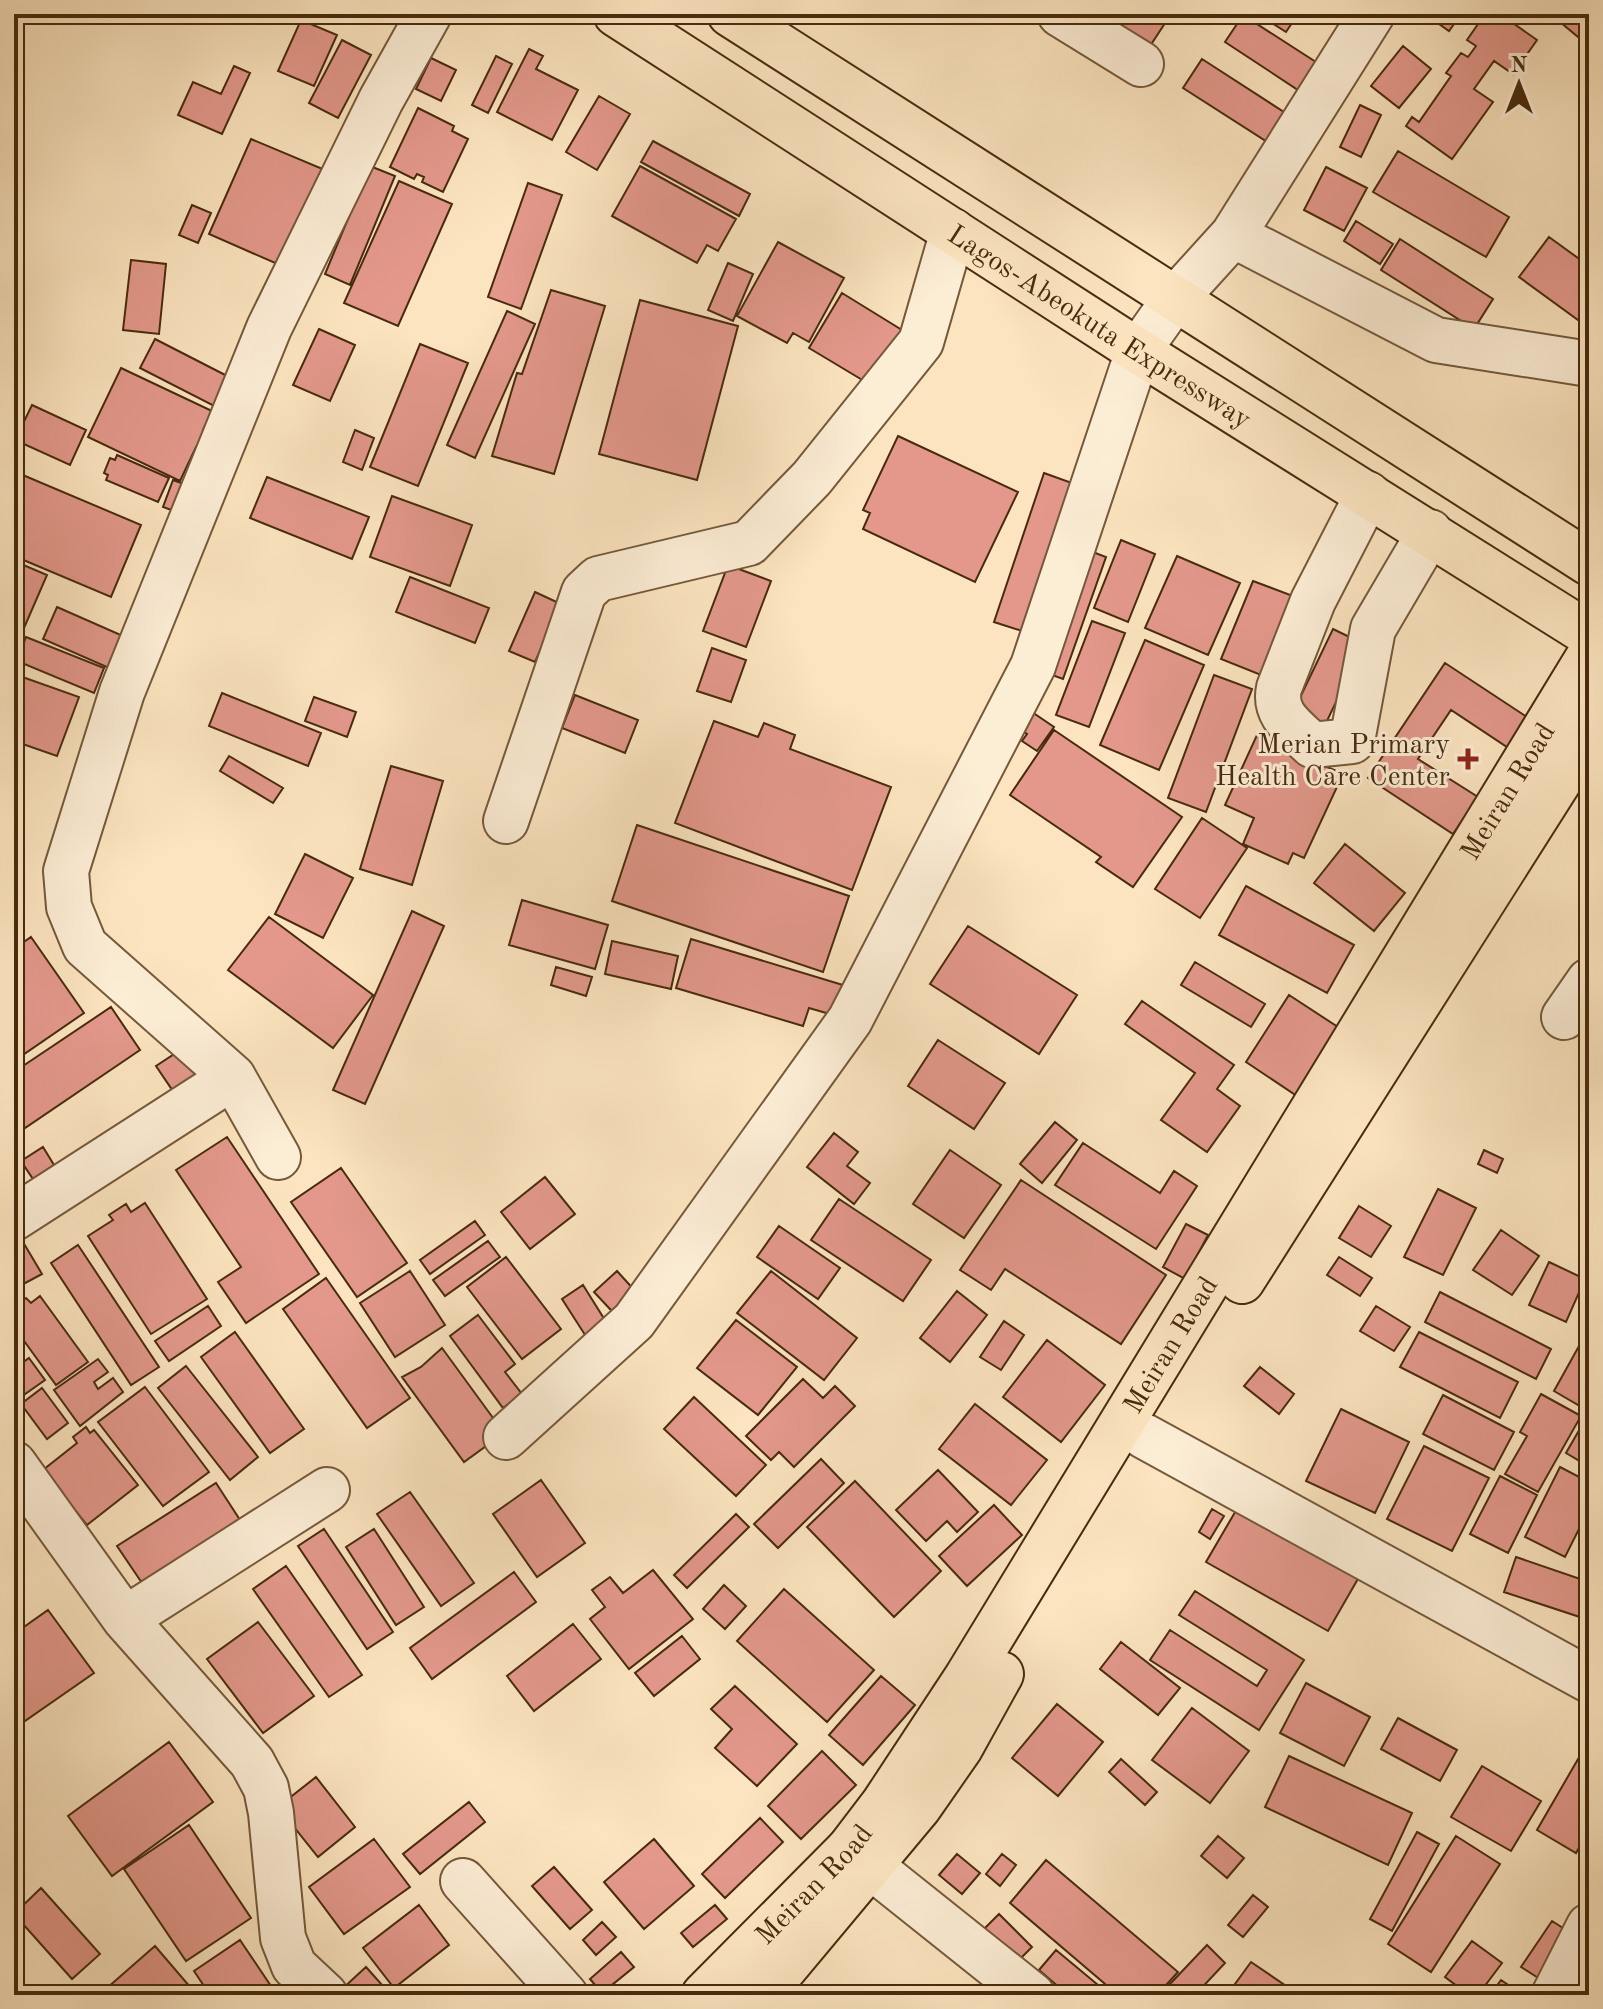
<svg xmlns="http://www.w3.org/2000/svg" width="1603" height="2009" font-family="'Old Standard TT',serif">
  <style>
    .building { fill: #e3988b; stroke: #482b0e; stroke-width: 2 }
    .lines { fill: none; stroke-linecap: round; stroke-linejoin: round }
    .minor-casing { stroke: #75593a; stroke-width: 48 }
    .major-casing { stroke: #482b0e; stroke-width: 48 }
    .highway-casing { stroke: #482b0e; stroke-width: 48 }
    .minor { stroke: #fcedd5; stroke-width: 44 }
    .major { stroke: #fbe4bf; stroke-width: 44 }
    .highway { stroke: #fbe4bf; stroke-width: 44 }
    .poi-dot { fill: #8f2418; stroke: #fcedd5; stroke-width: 3 }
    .labels { text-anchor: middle; stroke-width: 6; stroke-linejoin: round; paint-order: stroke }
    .street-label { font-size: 28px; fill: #482b0e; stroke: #fcedd5 }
    .poi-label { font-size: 28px; fill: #482b0e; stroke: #fcedd5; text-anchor: end }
  </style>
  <rect width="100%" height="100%" fill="#fbe4bf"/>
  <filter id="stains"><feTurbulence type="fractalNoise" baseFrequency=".0025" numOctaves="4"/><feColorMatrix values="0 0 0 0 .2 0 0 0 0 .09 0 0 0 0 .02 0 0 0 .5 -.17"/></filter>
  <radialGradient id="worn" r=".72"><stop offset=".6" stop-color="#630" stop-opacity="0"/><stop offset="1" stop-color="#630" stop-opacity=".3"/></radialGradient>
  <path class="building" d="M1102,14H1171L1150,46Z
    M1258,14H1298L1286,32Z
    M1425,14H1461L1449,31Z
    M1485,14H1500L1537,40L1513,74L1494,61L1474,89L1493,102L1452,159L1406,126L1412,117L1419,122L1451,76L1446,73L1461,53L1468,57L1476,46L1467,40Z
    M1556,14H1589V46L1554,17Z
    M1243,15L1319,64L1301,92L1225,42Z
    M301,20L337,35L314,86L278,71Z
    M342,40L371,55L338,118L309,103Z
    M1403,46L1431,69L1399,108L1371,86Z
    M529,49L543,56L536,69L578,90L552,140L497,112Z
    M496,56L512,64L488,113L472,105Z
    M431,58L456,70L441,101L416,89Z
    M1202,59L1287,114L1269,143L1183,88Z
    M234,66L250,73L222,134L178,115L193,82L221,94Z
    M599,96L630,114L597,170L566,152Z
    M1360,105L1381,115L1361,157L1340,147Z
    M418,108L454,126L452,131L468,139L443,192L422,182L424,177L417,174L414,179L390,167Z
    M251,139L325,170L282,266L209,234Z
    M653,141L750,194L739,216L641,162Z
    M1398,151L1509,217L1486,257L1373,192Z
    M370,166L395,176L350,285L325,274Z
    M640,166L736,219L718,251L707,245L697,263L612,216Z
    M1326,167L1367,188L1344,231L1304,210Z
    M399,181L452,204L398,326L344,303Z
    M528,183L562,195L521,309L488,297Z
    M192,205L211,213L198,243L179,235Z
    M1356,221L1393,244L1380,264L1344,241Z
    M1549,237L1589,266V328L1519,277Z
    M1400,239L1493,299L1474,329L1381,270Z
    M778,242L844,278L809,342L793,333L787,343L737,316Z
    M131,260L166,264L159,334L123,330Z
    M728,263L753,274L733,321L708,310Z
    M551,290L605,306L554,474L492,456L517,373L522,374Z
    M842,293L902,330L869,384L809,348Z
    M640,300L738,326L697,480L599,454Z
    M507,311L535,324L475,458L447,445Z
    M319,329L355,345L330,401L293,385Z
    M155,339L235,380L220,409L140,368Z
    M420,344L468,363L418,486L370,467Z
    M121,368L212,411L203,430L216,436L207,452L196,447L180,481L88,437Z
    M32,405L86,430L70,465L15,440Z
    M355,430L374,438L362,470L343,462Z
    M898,436L1018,492L975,582L863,529L870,513L863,510Z
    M117,455L169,478L158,502L106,480L108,475L104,473L110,458L115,460Z
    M18,473L141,525L111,597L14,556V481Z
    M1044,473L1072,483L1022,631L994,622Z
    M267,477L369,517L352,559L250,518Z
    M173,480L198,489L188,516L163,507Z
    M392,496L472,525L450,586L370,557Z
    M1121,540L1155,554L1128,622L1094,608Z
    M1085,549L1106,557L1063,679L1041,671Z
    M1177,556L1240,583L1208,655L1145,628Z
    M14,561L47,575L14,651Z
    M728,565L771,581L746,647L703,631Z
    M410,577L489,608L475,643L396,612Z
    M1253,581L1293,596L1261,675L1221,659Z
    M535,592L561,604L535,662L509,651Z
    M57,607L123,636L109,668L43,639Z
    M1092,621L1125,633L1089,727L1056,715Z
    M1333,629L1364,644L1325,725L1294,710Z
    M26,637L104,668L94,693L17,661Z
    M1145,640L1204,665L1159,770L1100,745Z
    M712,648L746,660L731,702L697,691Z
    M1445,663L1530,719L1510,749L1451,710L1418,759L1478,797L1453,834L1368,778Z
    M14,674L79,697L57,756L14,741Z
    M1214,675L1252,689L1206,812L1168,798Z
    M222,693L321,733L308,766L209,726Z
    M575,695L638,720L625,753L562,728Z
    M314,697L356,712L347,737L305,721Z
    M1029,710L1054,727L1037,751L1022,741L1027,734L1017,727Z
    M714,721L758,737L764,723L795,735L790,749L891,787L852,890L675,823Z
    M1054,730L1182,817L1133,887L1096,862L1101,857L1010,795Z
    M1257,735L1343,774L1304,858L1293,853L1288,864L1243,844L1254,818L1225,805Z
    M229,756L283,788L273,803L220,771Z
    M391,766L443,781L412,885L360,869Z
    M1202,818L1247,848L1200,918L1155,889Z
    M637,825L849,896L823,972L612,901Z
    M1345,844L1405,893L1374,931L1314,883Z
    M305,854L353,878L323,938L275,914Z
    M1246,886L1354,945L1327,993L1219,935Z
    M522,900L608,925L595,969L509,945Z
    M412,911L444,926L365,1104L333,1090Z
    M269,917L373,995L333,1048L228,970Z
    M968,926L1077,995L1039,1054L930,984Z
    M31,937L84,1013L14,1061V949Z
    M691,939L856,989L847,1019L809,1008L803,1026L676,988Z
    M612,941L678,956L671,989L605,974Z
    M1195,962L1265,1004L1251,1027L1181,985Z
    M556,967L592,977L586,996L551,985Z
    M1289,995L1341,1029L1297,1096L1246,1062Z
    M1142,1001L1234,1065L1217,1089L1240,1106L1207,1152L1161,1120L1195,1073L1125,1024Z
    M111,1007L140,1050L25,1128L14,1111V1072Z
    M938,1040L1005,1083L974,1129L908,1086Z
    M182,1049L203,1080L177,1097L156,1066Z
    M1055,1122L1077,1140L1042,1183L1020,1164Z
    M834,1133L858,1152L847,1166L870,1183L854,1204L807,1167Z
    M227,1137L319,1274L246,1323L218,1282L241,1267L176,1170Z
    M1083,1143L1160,1193L1174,1171L1197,1186L1156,1249L1055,1185Z
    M43,1147L54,1165L33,1179L21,1161Z
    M950,1150L1001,1185L964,1238L913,1204Z
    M1484,1150L1503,1159L1497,1173L1478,1164Z
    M341,1168L407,1263L357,1297L291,1202Z
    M545,1177L575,1214L530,1249L501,1212Z
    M1021,1180L1166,1275L1121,1344L1005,1269L991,1290L960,1270Z
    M1438,1189L1476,1208L1443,1275L1404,1257Z
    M839,1199L931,1260L903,1301L811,1240Z
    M145,1203L207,1299L151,1334L88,1236L113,1220L109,1215L126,1204L131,1212Z
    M1359,1206L1391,1226L1371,1257L1339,1238Z
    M475,1221L485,1235L430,1274L420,1260Z
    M1186,1224L1208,1235L1185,1279L1163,1267Z
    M779,1226L840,1268L818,1299L757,1257Z
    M1501,1230L1539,1256L1512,1295L1473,1270Z
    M488,1241L500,1257L445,1296L433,1280Z
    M23,1242L42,1274L14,1289V1247Z
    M78,1245L159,1367L131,1385L51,1263Z
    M506,1257L561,1329L522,1359L467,1287Z
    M1339,1257L1372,1278L1360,1296L1327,1275Z
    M1549,1262L1585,1279L1566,1322L1529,1305Z
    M410,1271L445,1325L395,1357L360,1303Z
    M617,1271L646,1303L624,1324L594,1292Z
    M771,1271L857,1338L824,1380L737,1313Z
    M326,1278L410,1398L367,1428L283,1309Z
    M583,1285L608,1325L587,1338L562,1299Z
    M957,1291L987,1315L950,1362L920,1338Z
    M1440,1292L1551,1349L1536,1379L1425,1322Z
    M40,1296L88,1362L56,1385L14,1327V1306L26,1298L31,1303Z
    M208,1306L221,1326L169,1361L155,1341Z
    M1376,1306L1410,1327L1394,1351L1360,1331Z
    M478,1315L515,1364L505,1372L522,1394L503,1408L450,1336Z
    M736,1320L797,1367L758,1415L697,1368Z
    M1004,1321L1024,1335L1001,1370L980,1357Z
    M1589,1328V1401L1585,1409L1554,1391Z
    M235,1332L304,1429L270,1453L201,1357Z
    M1419,1332L1518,1382L1500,1418L1400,1367Z
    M1047,1340L1105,1385L1061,1442L1003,1397Z
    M442,1348L504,1433L464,1462L402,1377L421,1367Z
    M29,1358L45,1380L18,1399L14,1393V1369Z
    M98,1359L108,1372L94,1382L98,1389L113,1378L123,1392L80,1426L54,1390Z
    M186,1366L258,1457L230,1480L158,1388Z
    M1260,1367L1294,1394L1279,1414L1244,1386Z
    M803,1379L823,1398L835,1386L855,1406L794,1467L779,1452L771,1460L746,1436Z
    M145,1387L209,1472L163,1506L98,1422Z
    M42,1388L68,1423L47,1439L21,1404Z
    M1541,1394L1581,1416L1538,1492L1505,1474L1527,1436L1520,1432Z
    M1443,1395L1514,1432L1494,1470L1423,1434Z
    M694,1397L766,1465L736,1496L664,1429Z
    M975,1404L1047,1460L1011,1505L939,1449Z
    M1341,1409L1409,1442L1375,1513L1306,1481Z
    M1589,1413V1451L1583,1463L1566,1453Z
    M86,1427L90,1433L94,1430L138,1485L87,1525L43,1470L77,1443L73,1437Z
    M1424,1446L1489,1478L1452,1551L1387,1519Z
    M821,1459L844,1483L778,1548L754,1524Z
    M1560,1467L1589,1482V1509L1565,1557L1525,1537Z
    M938,1470L978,1512L957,1532L947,1521L926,1541L896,1510Z
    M1500,1476L1537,1495L1508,1553L1470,1534Z
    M541,1480L585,1543L537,1577L493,1514Z
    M855,1481L941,1571L894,1617L807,1527Z
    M216,1483L242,1523L144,1586L117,1546Z
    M410,1492L474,1583L441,1606L377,1514Z
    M994,1505L1022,1535L967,1586L939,1556Z
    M1238,1507L1359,1577L1328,1631L1206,1562Z
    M1212,1509L1224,1516L1210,1539L1199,1532Z
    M736,1514L749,1527L687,1588L674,1575Z
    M324,1529L393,1632L367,1649L298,1546Z
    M374,1529L424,1607L396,1625L346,1547Z
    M1516,1557L1589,1582V1620L1504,1592Z
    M286,1566L362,1675L329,1697L253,1589Z
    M653,1570L693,1619L629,1669L590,1619L605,1607L592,1590L610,1577L623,1593Z
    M514,1572L536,1602L432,1679L410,1648Z
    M724,1585L746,1606L725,1629L703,1609Z
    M784,1589L874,1670L827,1722L737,1641Z
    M1195,1591L1304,1660L1259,1730L1150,1660L1170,1630L1257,1686L1267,1670L1179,1615Z
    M48,1610L94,1673L22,1723L14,1711V1634Z
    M258,1622L314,1696L263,1733L207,1659Z
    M573,1624L601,1659L534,1711L507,1676Z
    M682,1636L700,1659L654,1696L635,1673Z
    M1121,1642L1180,1688L1158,1715L1100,1669Z
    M881,1676L915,1705L863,1765L829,1735Z
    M1306,1683L1370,1717L1344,1766L1280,1733Z
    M735,1686L797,1744L757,1786L715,1748L732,1729L711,1709Z
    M1057,1704L1103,1742L1058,1796L1012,1758Z
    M1192,1708L1249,1751L1210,1803L1152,1760Z
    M1398,1718L1457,1750L1440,1781L1381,1749Z
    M169,1742L213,1802L112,1876L68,1816Z
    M1585,1747L1589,1749V1830L1576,1853L1537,1830Z
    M822,1751L856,1785L801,1839L768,1806Z
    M1289,1756L1412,1813L1388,1865L1265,1807Z
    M1121,1759L1157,1792L1145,1805L1109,1772Z
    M1482,1766L1541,1801L1511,1851L1451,1817Z
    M316,1777L355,1827L318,1857L278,1807Z
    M469,1802L485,1822L420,1874L403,1854Z
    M760,1818L783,1842L725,1898L702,1874Z
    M189,1825L251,1918L186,1961L124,1869Z
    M1417,1832L1439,1844L1392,1931L1370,1919Z
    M1218,1836L1244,1858L1227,1878L1201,1856Z
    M1456,1836L1500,1864L1431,1972L1388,1944Z
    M374,1839L410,1887L344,1934L309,1887Z
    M654,1839L694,1886L644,1929L604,1882Z
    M957,1854L980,1873L962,1894L939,1875Z
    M1002,1854L1016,1865L1000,1886L986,1874Z
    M1046,1860L1178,1972L1157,1995H1118L1010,1903Z
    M554,1867L592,1910L570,1929L532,1886Z
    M41,1888L100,1954L72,1979L14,1914Z
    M1253,1895L1268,1907L1243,1937L1228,1925Z
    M419,1905L449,1945L394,1988L363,1948Z
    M715,1905L727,1919L693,1947L681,1933Z
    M999,1914L1032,1947L1017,1962L984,1929Z
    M1552,1921L1574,1935L1543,1981L1521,1967Z
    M602,1922L616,1937L596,1955L583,1940Z
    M240,1940L277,1995H210L194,1971Z
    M1472,1941L1502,1963L1478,1995H1469L1445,1977Z
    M1207,1945L1225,1963L1195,1995H1182L1170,1984Z
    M155,1946L197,1995H99Z
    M1056,1950L1110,1995H1068L1039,1970Z
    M621,1952L634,1967L602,1993L590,1979Z
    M1251,1962L1295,1992L1293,1995H1227Z
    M366,1967L391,1995H346L341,1990Z
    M1501,1980L1523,1995H1490Z"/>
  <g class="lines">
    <g class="minor-casing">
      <path id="minor" d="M1060,14L1141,64
        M1233,235L1436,340L1589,364
        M1368,494L1313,601L1279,688C1273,715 1295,728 1312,745L1352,741L1373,629L1430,532
        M506,821L584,592L598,579L749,543L812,478L921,342L953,231
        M1564,1017L1589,981
        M278,1157L233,1077L85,946L69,907L66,871L122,692L269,328L381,100L429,14
        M14,1218L233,1077
        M1144,1436L1589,1680
        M506,1437L634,1321L850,1020L1033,666L1138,351L1174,300L1233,235L1372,14
        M14,1464L125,1619L252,1762L266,1788L271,1813L283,1938L294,1966L325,1995
        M125,1619L327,1490
        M849,1849L1032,1995
        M463,1881L565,1995
        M1554,1995L1589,1926"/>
    </g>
    <g class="major-casing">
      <g id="major">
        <path d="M1242,1281L1589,734"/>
        <path id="s1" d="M704,1995L849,1849L884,1803L967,1677L1589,656"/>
        <path d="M762,1995L919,1807L960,1748L1001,1674"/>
      </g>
    </g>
    <g class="highway-casing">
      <g id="highway">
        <path id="s2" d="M616,14L1138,351L1589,634"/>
        <path d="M730,14L1589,563"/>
      </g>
    </g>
    <use href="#minor" class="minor"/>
    <use href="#major" class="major"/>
    <use href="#highway" class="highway"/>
  </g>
  <path class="poi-dot" d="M1464 747h8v8h8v8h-8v8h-8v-8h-8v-8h8z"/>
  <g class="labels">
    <g class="street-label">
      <text dy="10" stroke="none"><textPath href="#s2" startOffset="576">Lagos-Abeokuta Expressway</textPath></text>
      <text dy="10" stroke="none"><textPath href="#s1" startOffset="1452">Meiran Road</textPath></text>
      <text dy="10" stroke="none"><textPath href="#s1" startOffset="804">Meiran Road</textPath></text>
      <text dy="10" stroke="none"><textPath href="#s1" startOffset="156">Meiran Road</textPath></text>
    </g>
    <g class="poi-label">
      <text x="1450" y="753">Merian Primary<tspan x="1450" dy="32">Health Care Center</tspan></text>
    </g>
  </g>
  <rect width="1603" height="2009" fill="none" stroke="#fbe4bf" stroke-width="48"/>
  <rect x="16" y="16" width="1571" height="1977" fill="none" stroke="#482b0e" stroke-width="4"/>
  <rect x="24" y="24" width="1555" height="1961" fill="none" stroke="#482b0e" stroke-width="2"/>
  <g transform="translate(1519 84)" stroke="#fcedd5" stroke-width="6" paint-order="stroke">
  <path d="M0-6L14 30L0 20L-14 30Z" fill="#482b0e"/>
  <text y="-12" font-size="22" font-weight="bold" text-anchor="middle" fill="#482b0e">N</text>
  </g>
  <rect width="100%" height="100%" filter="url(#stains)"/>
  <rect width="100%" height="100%" fill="url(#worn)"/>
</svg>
